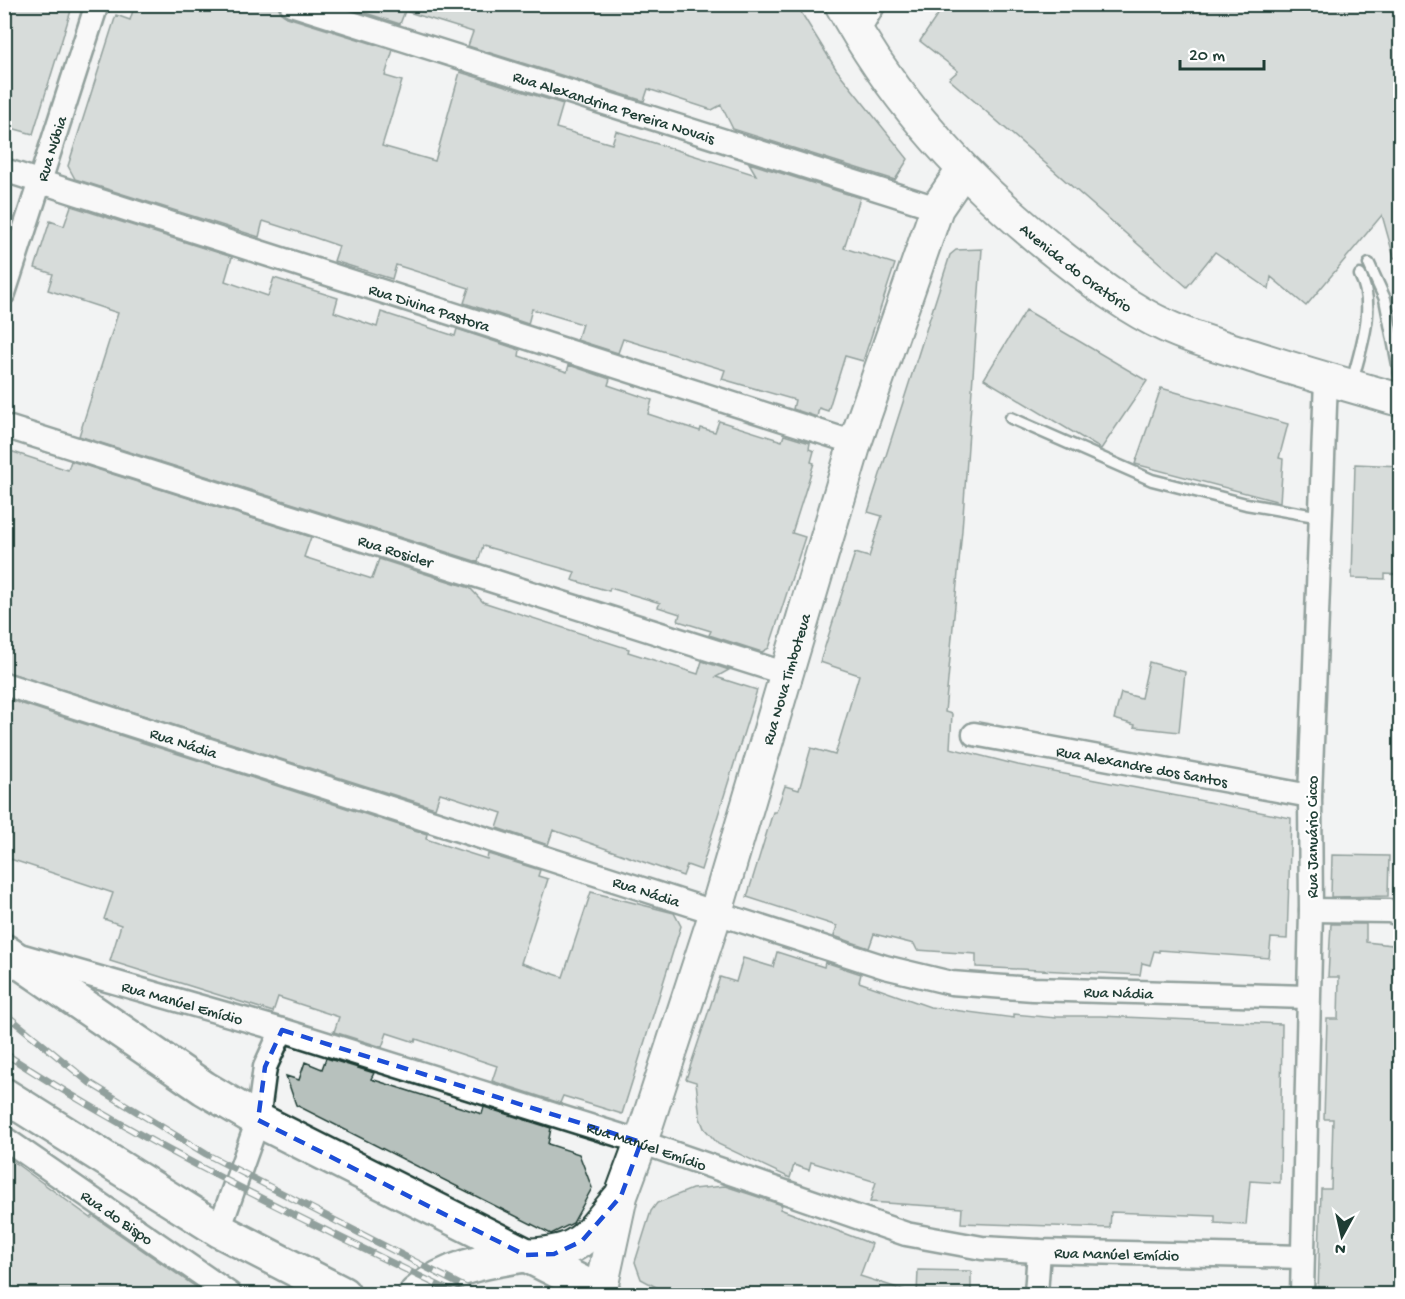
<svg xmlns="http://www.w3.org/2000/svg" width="1405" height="1299" font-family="'Gochi Hand',sans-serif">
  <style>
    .building { fill: #b7c1bd; stroke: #1f3d34; stroke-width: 1.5 }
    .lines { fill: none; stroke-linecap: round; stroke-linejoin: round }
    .service-casing { stroke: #1f3d34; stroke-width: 15 }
    .minor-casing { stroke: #1f3d34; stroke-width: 27 }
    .secondary-casing { stroke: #1f3d34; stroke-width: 36 }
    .primary-casing { stroke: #1f3d34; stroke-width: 38 }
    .service { stroke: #fff; stroke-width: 10 }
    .minor { stroke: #fff; stroke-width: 22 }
    .secondary { stroke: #fff; stroke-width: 32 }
    .primary { stroke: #fff; stroke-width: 33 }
    .rail-casing { stroke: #1f3d34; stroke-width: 7 }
    .rail { stroke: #fff; stroke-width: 4.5; stroke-dasharray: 14; stroke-linecap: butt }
    .marked { fill: none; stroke: #1d4ed8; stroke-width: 4.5; stroke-dasharray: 12 8; stroke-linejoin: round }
    .labels { text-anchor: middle; stroke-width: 4.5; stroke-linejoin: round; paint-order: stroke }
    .street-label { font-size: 16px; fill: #1f3d34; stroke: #fff }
  </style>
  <rect width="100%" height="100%" fill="#f2f3f3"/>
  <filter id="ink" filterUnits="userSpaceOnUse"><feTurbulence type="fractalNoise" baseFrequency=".0167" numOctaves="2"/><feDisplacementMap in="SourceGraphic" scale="12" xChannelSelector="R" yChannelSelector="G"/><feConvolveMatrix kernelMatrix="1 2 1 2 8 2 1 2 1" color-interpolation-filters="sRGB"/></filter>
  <g filter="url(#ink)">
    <path class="building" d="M4,4H73L33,134L4,126Z
      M135,4H278L281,13L287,17L393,50L385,76L402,81L382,146L435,161L460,72L563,104L556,128L612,144L616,131L756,175L749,163L860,198L844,248L895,264L863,361L845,356L828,411L819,408L817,417L793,409L795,400L722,379L725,370L623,339L618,353L577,340L582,324L532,309L528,324L464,303L469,288L396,265L392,279L334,261L339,246L307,235L263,221L259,237L75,179L68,166L116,15L130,20Z
      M337,4H796L836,69L908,159L895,180L733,129L721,105L712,110L648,89L644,101L468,46L473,32L405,11L400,24Z
      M945,4H1401V257L1394,258L1382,215L1306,306L1271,277L1269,289L1215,252L1187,287L949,79L958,71L920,41Z
      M71,206L232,257L225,281L268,296L274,278L338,298L334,312L377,327L381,312L455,336L457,329L520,350L519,356L567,372L569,365L610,379L608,385L652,400L648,414L700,431L701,428L715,432L719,421L782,441L784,435L810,443L809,449L814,451L811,462L814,463L792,533L805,537L769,648L762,652L709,635L711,631L678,621L680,614L658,607L660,603L610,588L609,591L572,580L575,572L483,546L478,562L79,436L118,313L48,290L53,274L35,268L50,221L64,226Z
      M982,249L962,530L945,712L952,714L950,748L1018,765L1291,818L1287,939L1271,938L1269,958L1159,950V952L1154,951L1150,965L1142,963L1140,975L976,967V954L917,950L914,944L874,934L869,948L834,936L837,926L747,897L773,812H776L785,786L799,790L811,748L835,755L859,675L820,662L855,553L869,557L882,516L868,512L950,255L956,250Z
      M1026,310L1147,381L1101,449L984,379Z
      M1161,388L1288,424L1279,458L1283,459L1280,502L1135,464Z
      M4,449L68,470L71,461L311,537L304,557L372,579L379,559L470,588L483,602L629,649L628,652L698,674L702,661L729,670L716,677L757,690L701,870L687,865L683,876L553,830L548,845L497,828L502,813L453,797L440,793L435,808L4,671Z
      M1355,464L1401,466V575L1385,574V579L1352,578Z
      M1149,662L1185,672L1179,732L1134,727L1135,725L1114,719L1121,693L1141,698Z
      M4,698L427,834L426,839L465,852L487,859L488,854L540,870L538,876L548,879L521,963L563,977L591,892L674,913L681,926L622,1114L563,1096L560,1103L492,1081L497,1066L416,1039L415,1042L387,1033L382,1047L334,1032L339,1017L278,997L273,1012L110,961L121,925L104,919L113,893L4,857Z
      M1332,855L1389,856L1388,896L1331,897Z
      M1331,924H1366V942L1401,946V1294H1318L1321,1189H1331L1333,1119H1324L1327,1019H1338L1339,977H1328Z
      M777,952L824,967L825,962L861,974L859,982L930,1007L1014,1018V1014L1056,1018V1016H1100L1282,1024L1280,1183L1250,1181L1246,1225L1215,1223V1216L1111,1212L1110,1228L961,1223L962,1208L870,1202L876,1182L811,1162L809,1170L794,1165L790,1178L718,1144L704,1128L700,1118L696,1082L686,1079L720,977L736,982L743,958L773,967Z
      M326,1058L374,1073L371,1079L482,1114L484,1107L551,1128L548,1144L579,1154L592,1188L573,1223L551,1234L296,1105L286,1076L299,1080L305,1062L322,1069Z
      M4,1155L91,1218L93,1216L206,1294H4Z
      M725,1186L782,1205L780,1209L872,1244L860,1276L904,1290L903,1294H669L641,1279L635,1262L651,1211L657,1203L692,1189Z
      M918,1270L971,1271V1294H917Z"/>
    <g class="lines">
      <g class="service-casing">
        <path id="service" d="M1369,264L1385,299L1400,375
          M1352,383C1360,349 1377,307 1360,275
          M1011,418L1152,480L1246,504L1321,517"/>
      </g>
      <g class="minor-casing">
        <g id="minor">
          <path id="s1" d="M291,4L937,208"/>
          <path d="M857,33L874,4"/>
          <path id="s2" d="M4,170L855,443"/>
          <path id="s3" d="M4,293L97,4"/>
          <path id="s4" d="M4,426L787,674"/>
          <path id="s5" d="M4,684L885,967L951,983L1033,989L1307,997"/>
          <path id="s6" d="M974,734L1310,796"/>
          <path d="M1311,910L1389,911L1400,914"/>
          <path id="s7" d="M23,956L282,1030L641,1142L906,1234L982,1248L1039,1251L1302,1257"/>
          <path id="s8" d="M4,1138L230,1294"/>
          <path d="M219,1230L258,1120L265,1067L282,1030"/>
          <path d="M1036,1294L1039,1251"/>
          <path d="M1302,1294L1311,910L1310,796L1326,380"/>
        </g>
      </g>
      <g class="secondary-casing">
        <g id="secondary">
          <path id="s9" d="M841,4C896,105 974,189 1064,259C1096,284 1129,309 1166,326C1193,339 1224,347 1252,356C1301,372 1351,386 1400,400"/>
          <path d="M525,1255C582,1253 584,1239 619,1198"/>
          <path id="s10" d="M600,1293L621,1196L641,1142L716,912L855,443L937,208L963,170"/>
        </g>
      </g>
      <g class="primary-casing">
        <path id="primary" d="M4,951L204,1088L258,1120L604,1294
          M4,1095L219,1230L343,1294
          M416,1294C447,1267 485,1261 525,1255"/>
      </g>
      <use href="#service" class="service"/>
      <use href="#minor" class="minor"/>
      <use href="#secondary" class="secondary"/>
      <use href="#primary" class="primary"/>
      <g class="rail-casing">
        <path id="rail" d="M4,1013L90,1083L206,1154L478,1294
          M4,1053C148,1147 303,1219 456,1294"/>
      </g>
      <use href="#rail" class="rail"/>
    </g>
  </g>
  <path d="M0 0H1405V1299H0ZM282,1030L641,1142L621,1196L582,1241L554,1254L525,1255L258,1120L265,1067Z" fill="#f2f3f3" fill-opacity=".55" fill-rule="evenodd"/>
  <path class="marked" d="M282,1030L641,1142L621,1196L582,1241L554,1254L525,1255L258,1120L265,1067Z"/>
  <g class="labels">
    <g class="street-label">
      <text dy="6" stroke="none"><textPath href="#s1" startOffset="339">Rua Alexandrina Pereira Novais</textPath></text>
      <text dy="6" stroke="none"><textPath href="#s3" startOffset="152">Rua Núbia</textPath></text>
      <text dy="6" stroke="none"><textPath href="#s9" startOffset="356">Avenida do Oratório</textPath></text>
      <text dy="6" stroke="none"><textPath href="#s2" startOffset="447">Rua Divina Pastora</textPath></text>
      <text dy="6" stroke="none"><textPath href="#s4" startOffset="411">Rua Rosicler</textPath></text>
      <text dy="6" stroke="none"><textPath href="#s10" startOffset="642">Rua Nova Timboteua</textPath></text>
      <text dy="6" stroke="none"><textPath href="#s5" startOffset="189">Rua Nádia</textPath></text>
      <text dy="6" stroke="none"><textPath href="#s6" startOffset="171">Rua Alexandre dos Santos</textPath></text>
      <text transform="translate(1311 837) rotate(-90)" y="6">Rua Januário Cicco</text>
      <text dy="6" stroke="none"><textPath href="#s5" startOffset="675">Rua Nádia</textPath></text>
      <text dy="6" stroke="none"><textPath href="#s5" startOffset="1161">Rua Nádia</textPath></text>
      <text dy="6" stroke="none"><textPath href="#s7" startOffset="166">Rua Manúel Emídio</textPath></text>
      <text dy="6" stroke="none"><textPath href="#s7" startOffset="652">Rua Manúel Emídio</textPath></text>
      <text dy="6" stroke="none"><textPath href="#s8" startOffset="138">Rua do Bispo</textPath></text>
      <text dy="6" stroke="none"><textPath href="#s7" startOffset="1138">Rua Manúel Emídio</textPath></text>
    </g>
  </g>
  <rect width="1405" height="1299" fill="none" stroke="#fff" stroke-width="24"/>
  <rect x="12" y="12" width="1381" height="1275" fill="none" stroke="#1f3d34" stroke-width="2" filter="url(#ink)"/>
  <g transform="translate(1342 1236) rotate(188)" stroke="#ffffff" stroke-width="4.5" paint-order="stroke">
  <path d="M0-4.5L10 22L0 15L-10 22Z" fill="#1f3d34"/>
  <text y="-9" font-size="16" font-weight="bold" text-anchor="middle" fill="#1f3d34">N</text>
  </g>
  <path d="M1180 60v9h84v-9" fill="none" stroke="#1f3d34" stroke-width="3"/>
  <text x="1189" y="60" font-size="18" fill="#1f3d34" stroke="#ffffff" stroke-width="4.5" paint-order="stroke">20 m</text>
</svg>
